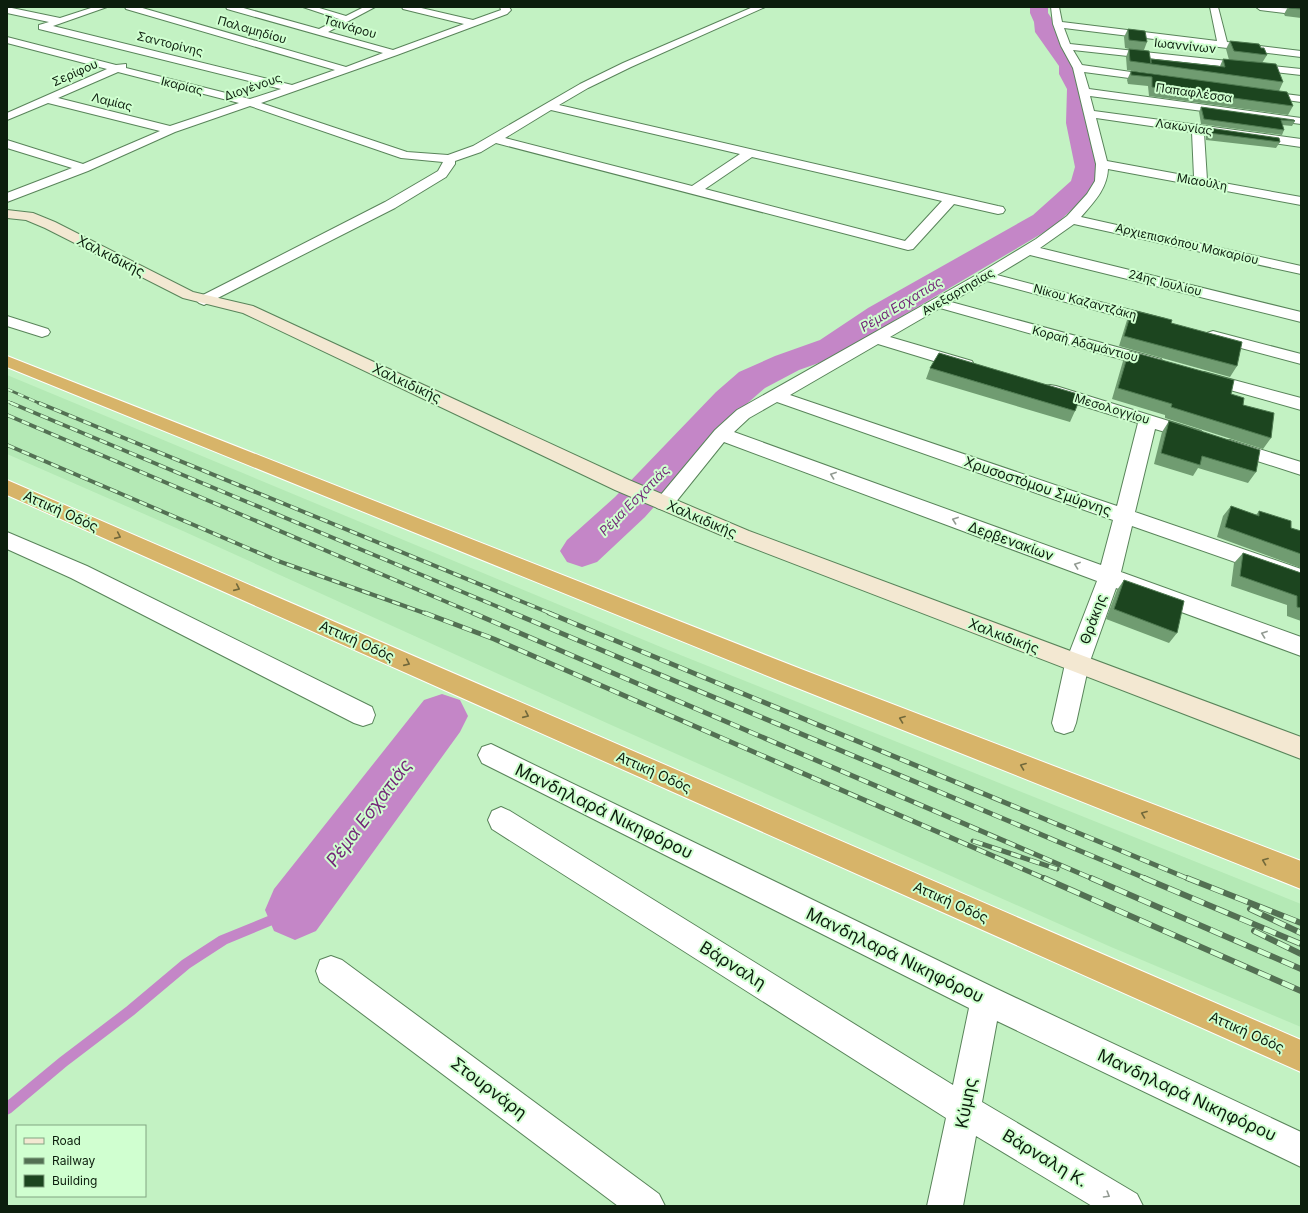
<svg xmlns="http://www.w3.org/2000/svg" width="1308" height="1213" font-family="Inter,sans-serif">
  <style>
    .built { fill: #b4e9b5 }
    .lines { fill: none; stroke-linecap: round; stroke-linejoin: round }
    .stream { fill: #c486c7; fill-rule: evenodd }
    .river { fill: #c486c7; fill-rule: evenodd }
    .street-casing { stroke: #59845a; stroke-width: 2 }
    .secondary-casing { stroke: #59845a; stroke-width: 2 }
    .highway-casing { stroke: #fff; stroke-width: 2 }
    .street { fill: #fff; fill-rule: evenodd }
    .secondary { fill: #f3e8d2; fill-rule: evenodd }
    .highway { fill: #d7b469; fill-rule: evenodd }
    .rail-far3-casing { stroke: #537053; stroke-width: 3 }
    .rail-far2-casing { stroke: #537053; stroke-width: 4 }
    .rail-far1-casing { stroke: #537053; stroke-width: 5 }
    .rail-casing { stroke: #537053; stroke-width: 6 }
    .rail-far3 { stroke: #d0ffd0; stroke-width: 2; stroke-dasharray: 6; stroke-linecap: butt }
    .rail-far2 { stroke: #d0ffd0; stroke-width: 2.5; stroke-dasharray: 8; stroke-linecap: butt }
    .rail-far1 { stroke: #d0ffd0; stroke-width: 3.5; stroke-dasharray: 10; stroke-linecap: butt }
    .rail { stroke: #d0ffd0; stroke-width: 4.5; stroke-dasharray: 13; stroke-linecap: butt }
    .wall { fill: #709c71 }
    .building { fill: #1c451f; stroke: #4e7950 }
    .oneway { stroke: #929a92 }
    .oneway2 { stroke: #72693b }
    .labels { text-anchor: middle; stroke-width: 4; stroke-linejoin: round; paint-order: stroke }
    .far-street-label { font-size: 12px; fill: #0c1e0d; stroke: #d0ffd0 }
    .far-water-label { font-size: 13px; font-style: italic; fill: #742979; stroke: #d0ffd0 }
    .street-label { font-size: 14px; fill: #0c1e0d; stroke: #d0ffd0 }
    .near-street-label { font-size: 17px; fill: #0c1e0d; stroke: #d0ffd0 }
    .near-water-label { font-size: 18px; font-style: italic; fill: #742979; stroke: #d0ffd0 }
  </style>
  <rect width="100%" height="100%" fill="#c3f2c3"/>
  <path class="built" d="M7,375L668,650L1301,904V1027L1111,947L609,724L183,531L7,454Z"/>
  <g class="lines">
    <path class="stream" d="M295,905L299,906L300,910L299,914L227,944L190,968L134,1015L67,1066L11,1113L7,1115V1101L59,1058L126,1007L182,960L219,936Z"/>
    <path class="river" d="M1030,7H1048V13L1054,22L1055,32L1081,66V74L1089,89L1090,123L1101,167L1097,184L1093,190L1053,227L892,322L844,354L799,370L765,388L742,408L645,517L597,562L582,567L567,562L560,551L567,540L615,497L716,392L739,372L775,356L820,340L868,308L1033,215L1071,181L1075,167L1066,123L1067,89L1059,74V66L1035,32L1034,22L1030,13Z
      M442,694L460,700L468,716L460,732L316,931L295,940L274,931L265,910L274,889L424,700Z"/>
    <g class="street-casing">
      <path id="street" d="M7,7L60,18L94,7H107L53,26L292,85L335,70L126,9L125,7H139L346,67L383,53L227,9L226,7H240L319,29L339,19L303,7H316L346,16L364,7H375L328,32L393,50L464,24L403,9L402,7H417L473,20L501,10L500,7H509L511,10L507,14L397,55L261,103L407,152L448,155L473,146L580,84L623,63L753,7H765L631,67L588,88L559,105L998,206L1003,207L1005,210L1003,213L998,214L954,204L913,249L908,250L496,143L481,152L455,161V164L446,177L395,208L204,305L199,303L196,300L199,297L385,202L438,171L443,162L401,158L250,106L175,132L88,171L7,202V193L72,168L7,148V140L83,164L160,131L48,103L7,120V113L107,69L7,43V37L116,65L126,64V68L250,99L281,89L39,29V25L49,22L7,13ZM118,72L239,103L170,126L58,98ZM551,110L740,154L692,186L505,138ZM752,157L942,201L905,241L705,189Z
        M1051,7H1059L1062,22L1217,41L1210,7H1218L1227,42L1301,51V57L1064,28L1070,44L1301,69V75L1073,50L1082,65L1159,76L1164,79L1159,82L1084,72L1089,89L1301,118V124L1090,96L1094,111L1301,139V147L1204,133L1207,180L1301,197V205L1108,169C1107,189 1094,202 1081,217L1301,266V274L1074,224L1040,248L1301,312V322L1030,255L997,275L1165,319L1167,322L1165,325L1159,327L987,281L951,302L1161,359L1163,363L1161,367L1155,368L1149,367L940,308L890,337L972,361L974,365L972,369L966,370L960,369L878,344L790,395L1117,506L1138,423L1044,394L1041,390L1044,386L1050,385L1056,386L1201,431L1204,435L1201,439L1195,441L1155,429L1135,512L1301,569V585L1132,526L1121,572L1301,637V656L1116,588L1089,664L1076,723L1073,731L1064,734L1055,731L1052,723L1065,664L1097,581L724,442L671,508L664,510L657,508L654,503L715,430L737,410L980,273L1036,239L1067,216L1087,194L1095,181L1096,164L1073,68L1061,46L1053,24ZM1096,118L1192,132L1194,177L1107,161ZM777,402L1113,520L1101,565L734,432L749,418Z
        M1256,7L1301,9V15L1260,10Z
        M1261,91L1301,96V102L1257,96L1256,94Z
        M7,316L48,329L50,332L48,335L42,337L7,326Z
        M1213,331L1301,354V364L1207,339L1205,336L1207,333Z
        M1204,372L1301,398V410L1198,381L1196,377L1198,373Z
        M1230,440L1301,462V475L1223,450L1221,446L1223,442Z
        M7,532L87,566L372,707L375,715L372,723L363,726L354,723L71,578L7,549Z
        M491,744L997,989L1301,1132V1167L997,1021L982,1102L1137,1194L1143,1206H1092L976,1136L963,1206H927L946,1118L492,829L488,820L492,811L501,807L510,811L953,1085L969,1008L482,763L478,755L482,747Z
        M331,956L342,960L659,1194L665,1206H618L320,982L316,971L320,960Z"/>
    </g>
    <g class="secondary-casing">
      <path id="secondary" d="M7,210L33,213L55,222L193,292L253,306L629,480L749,531L1301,737V759L735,541L615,490L243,313L183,298L45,228L26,220L7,218Z"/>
    </g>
    <g class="highway-casing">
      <path id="highway" d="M7,356L801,669L1301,861V889L785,683L7,367Z
        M7,480L1301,1040V1072L7,495Z"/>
    </g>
    <use href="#street" class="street"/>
    <use href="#secondary" class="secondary"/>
    <use href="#highway" class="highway"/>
    <g class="rail-far3-casing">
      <path id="rail-far3" d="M7,389L41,404
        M7,401L13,404"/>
    </g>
    <g class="rail-far2-casing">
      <path id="rail-far2" d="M11,403L515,614
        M39,403L552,614
        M7,415L475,614
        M7,445L278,561L427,614"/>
    </g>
    <g class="rail-far1-casing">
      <path id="rail-far1" d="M425,613L494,639L1046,879
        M473,613L1093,879
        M513,613L1147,879
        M549,613L1189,879
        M973,841L1057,869"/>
    </g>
    <g class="rail-casing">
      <path id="rail" d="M1044,878L1301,991
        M1091,878L1301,969
        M1144,878L1301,944
        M1187,878L1301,923
        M1250,909L1301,933
        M1254,931L1301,954"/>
    </g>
    <use href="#rail-far3" class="rail-far3"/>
    <use href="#rail-far2" class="rail-far2"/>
    <use href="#rail-far1" class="rail-far1"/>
    <use href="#rail" class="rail"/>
  </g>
  <path class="wall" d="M1287,7H1301V18L1285,16L1284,14L1288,7Z
    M1128,29L1147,42L1144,50L1151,60L1220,66L1223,59L1229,60L1226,49L1230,41L1261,48L1267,55L1262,63L1283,82L1279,91L1293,106L1288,115L1149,96L1148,86L1128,84L1127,80L1131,71L1178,77L1127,70L1126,57L1129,49L1125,48L1124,37Z
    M1201,107L1295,121L1292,126L1282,125L1284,130L1282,135L1201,124L1199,112Z
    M1209,128L1280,142L1276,148L1206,140V135Z
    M1132,310L1171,323L1237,366L1230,377L1119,346L1127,320Z
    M1129,351L1231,394L1243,405L1271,438L1263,449L1165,418V415L1112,399L1123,361Z
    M930,368L1075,411L1070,422L926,379Z
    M1169,421L1256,472L1248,483L1198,468L1193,476L1154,464L1162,432Z
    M1231,506L1256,515L1259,511L1291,528L1301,531V568L1217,537L1223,516Z
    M1243,553L1301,573V621L1287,616V605L1231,586L1234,563Z
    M1124,580L1177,633L1169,643L1106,619L1117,590Z"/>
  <path class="building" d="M1289,7L1301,8V9L1289,8Z
    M1128,29L1145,31L1147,42L1129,40Z
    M1230,41L1259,44L1261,48H1264L1267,55L1234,51Z
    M1129,49L1149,51L1151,63V59L1225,67L1223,59L1276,64L1283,82L1130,61Z
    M1131,71L1287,92L1293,106L1152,87V77L1131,75Z
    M1201,107L1294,120L1295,121L1281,120L1284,130L1204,119Z
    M1209,128L1279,138L1280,142L1209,133Z
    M1132,310L1172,320L1171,323L1242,342L1237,366L1124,336Z
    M1129,351L1234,380L1231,394L1244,398L1243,405L1274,413L1271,438L1171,407L1172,404L1118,388Z
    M939,353L1081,395L1075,411L930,368Z
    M1169,421L1260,450L1256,472L1202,456L1200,465L1161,453Z
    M1231,506L1259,516V511L1291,521V528L1301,531V554L1225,527Z
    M1243,553L1301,573V608L1297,607V596L1240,576Z
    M1124,580L1184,601L1177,633L1114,609Z"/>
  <defs><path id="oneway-chevron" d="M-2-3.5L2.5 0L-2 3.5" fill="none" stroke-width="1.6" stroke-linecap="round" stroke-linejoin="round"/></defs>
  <g class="oneway">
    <use href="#oneway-chevron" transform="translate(833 475) rotate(-160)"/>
    <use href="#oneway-chevron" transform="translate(955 520) rotate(-160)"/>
    <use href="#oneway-chevron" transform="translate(1077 565) rotate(-160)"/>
    <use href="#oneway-chevron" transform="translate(1264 634) rotate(-160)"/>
    <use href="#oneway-chevron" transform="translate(1107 1195) rotate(31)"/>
  </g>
  <g class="oneway2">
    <use href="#oneway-chevron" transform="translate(118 536) rotate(24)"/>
    <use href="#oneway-chevron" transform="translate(237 588) rotate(24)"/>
    <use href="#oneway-chevron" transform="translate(407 663) rotate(24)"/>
    <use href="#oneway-chevron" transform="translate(526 715) rotate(24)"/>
    <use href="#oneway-chevron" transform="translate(902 719) rotate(-159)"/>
    <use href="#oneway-chevron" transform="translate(1023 766) rotate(-159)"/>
    <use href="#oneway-chevron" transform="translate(1144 814) rotate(-159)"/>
    <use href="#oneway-chevron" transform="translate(1265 861) rotate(-159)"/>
  </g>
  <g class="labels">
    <g class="far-street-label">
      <text transform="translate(350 27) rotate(16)" y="4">Ταινάρου</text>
      <text transform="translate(252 30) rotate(16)" y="4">Παλαμηδίου</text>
      <text transform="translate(170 44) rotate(14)" y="4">Σαντορίνης</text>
      <text transform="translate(1185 46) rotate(6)" y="4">Ιωαννίνων</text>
      <text transform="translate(75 73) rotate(-24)" y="4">Σερίφου</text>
      <text transform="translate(182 86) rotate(14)" y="4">Ικαρίας</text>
      <text transform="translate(253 87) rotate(-19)" y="4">Διογένους</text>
      <text transform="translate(1194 93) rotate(8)" y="4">Παπαφλέσσα</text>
      <text transform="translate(112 102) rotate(14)" y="4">Λαμίας</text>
      <text transform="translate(1184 127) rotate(8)" y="4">Λακωνίας</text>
      <text transform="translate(1202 182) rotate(10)" y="4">Μιαούλη</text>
      <text transform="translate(1187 244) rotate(13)" y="4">Αρχιεπισκόπου Μακαρίου</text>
      <text transform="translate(1165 283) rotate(14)" y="4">24ης Ιουλίου</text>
      <text transform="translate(958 292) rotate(-30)" y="4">Ανεξαρτησίας</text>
      <text transform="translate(1085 302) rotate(15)" y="4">Νίκου Καζαντζάκη</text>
      <text transform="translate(1085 344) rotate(15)" y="4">Κοραή Αδαμάντιου</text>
      <text transform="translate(1112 409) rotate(17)" y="4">Μεσολογγίου</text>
    </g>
    <g class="far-water-label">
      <text transform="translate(901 304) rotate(-31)" y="5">Ρέμα Εσχατιάς</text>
      <text transform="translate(634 500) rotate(-45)" y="5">Ρέμα Εσχατιάς</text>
    </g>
    <g class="street-label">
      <text transform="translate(111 256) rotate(27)" y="5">Χαλκιδικής</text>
      <text transform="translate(407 383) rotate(25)" y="5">Χαλκιδικής</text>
      <text transform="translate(1038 486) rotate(19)" y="5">Χρυσοστόμου Σμύρνης</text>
      <text transform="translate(61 511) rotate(24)" y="5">Αττική Οδός</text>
      <text transform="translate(702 519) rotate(23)" y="5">Χαλκιδικής</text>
      <text transform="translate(1011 541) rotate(20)" y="5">Δερβενακίων</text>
      <text transform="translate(1093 619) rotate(-70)" y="5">Θράκης</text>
      <text transform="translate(1004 636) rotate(21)" y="5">Χαλκιδικής</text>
      <text transform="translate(357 641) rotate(24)" y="5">Αττική Οδός</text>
      <text transform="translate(654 772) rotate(24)" y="5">Αττική Οδός</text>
      <text transform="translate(951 902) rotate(24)" y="5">Αττική Οδός</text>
      <text transform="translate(1247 1032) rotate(24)" y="5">Αττική Οδός</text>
    </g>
    <g class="near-street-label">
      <text transform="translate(604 811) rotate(26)" y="6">Μανδηλαρά Νικηφόρου</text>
      <text transform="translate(895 955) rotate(26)" y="6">Μανδηλαρά Νικηφόρου</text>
      <text transform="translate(733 965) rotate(32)" y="6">Βάρναλη</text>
      <text transform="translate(489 1088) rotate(37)" y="6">Στουρνάρη</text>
      <text transform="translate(1187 1095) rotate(25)" y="6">Μανδηλαρά Νικηφόρου</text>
      <text transform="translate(966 1103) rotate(-79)" y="6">Κύμης</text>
      <text transform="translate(1045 1158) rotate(31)" y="6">Βάρναλη Κ.</text>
    </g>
    <g class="near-water-label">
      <text transform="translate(369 813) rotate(-53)" y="6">Ρέμα Εσχατιάς</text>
    </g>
  </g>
  <rect width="1308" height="1213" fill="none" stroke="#0c1e0d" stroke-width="16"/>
  <rect x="16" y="1125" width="130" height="72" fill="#d0ffd0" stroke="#82a582"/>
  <rect x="24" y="1138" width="20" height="6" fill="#f3e8d2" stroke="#82a582"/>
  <text x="52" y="1145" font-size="12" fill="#0c1e0d">Road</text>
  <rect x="24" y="1158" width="20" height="6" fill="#537053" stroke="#82a582"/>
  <text x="52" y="1165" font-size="12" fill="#0c1e0d">Railway</text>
  <rect x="24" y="1175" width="20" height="12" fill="#1c451f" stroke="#82a582"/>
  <text x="52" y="1185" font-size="12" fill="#0c1e0d">Building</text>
</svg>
